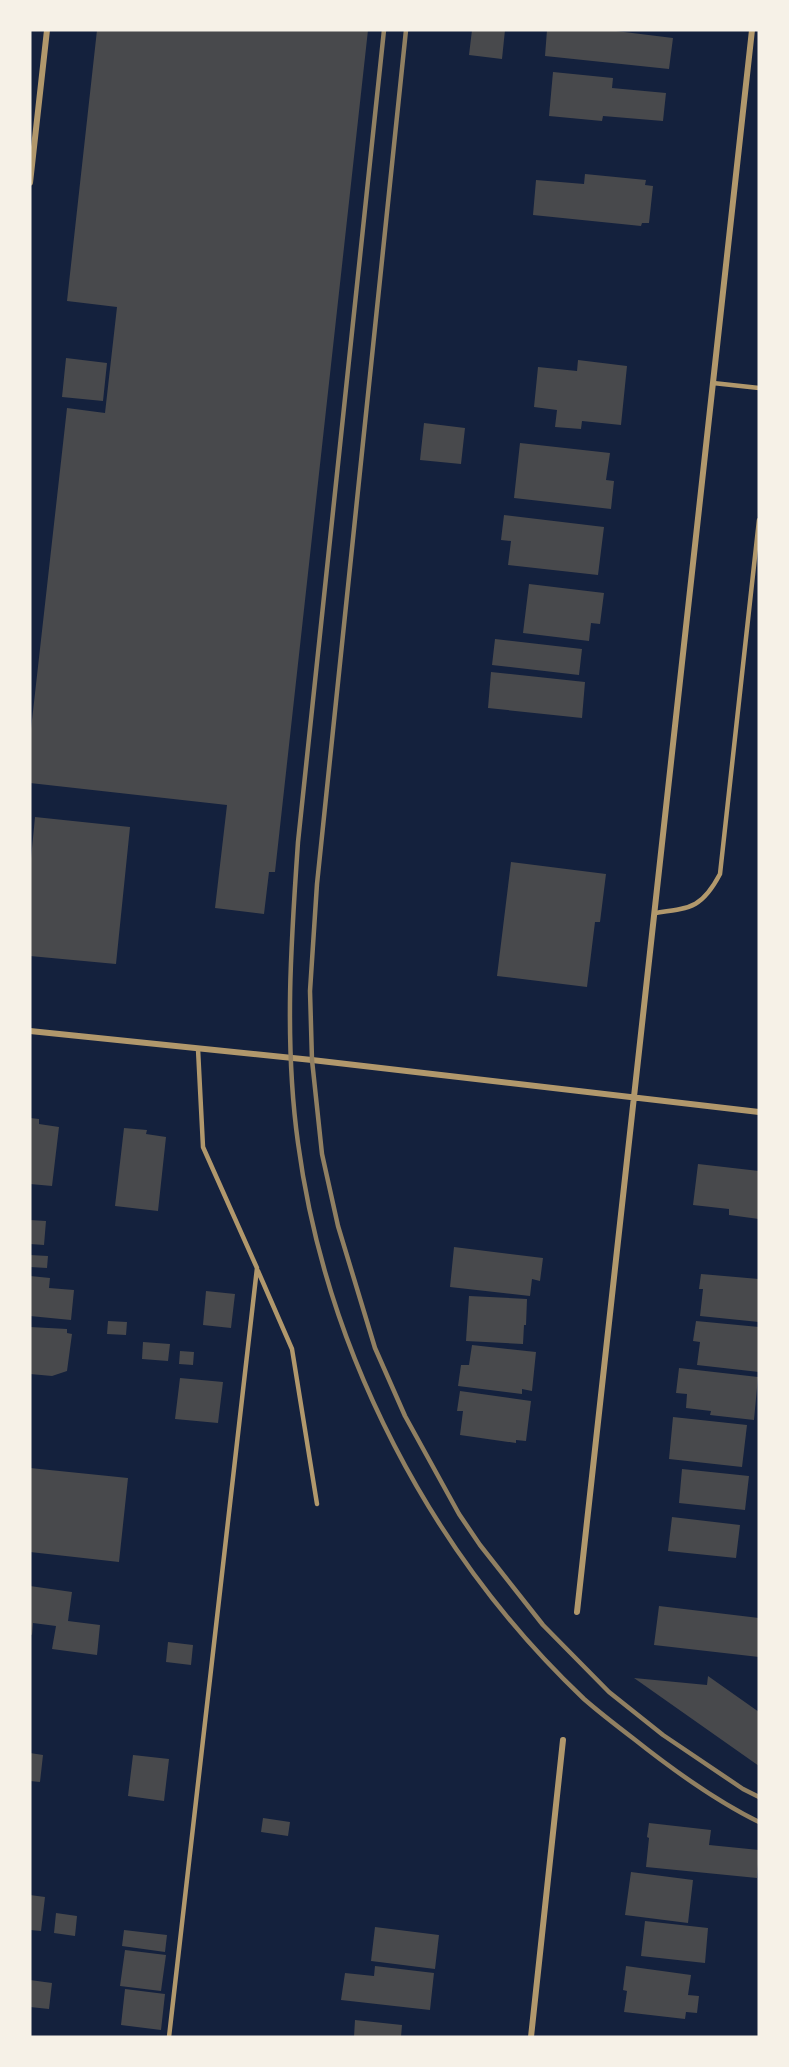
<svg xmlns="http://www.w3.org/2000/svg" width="789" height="2067" font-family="Jost,sans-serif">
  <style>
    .building { fill: #48494c }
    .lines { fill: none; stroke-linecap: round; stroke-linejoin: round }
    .service { stroke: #b1986c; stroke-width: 4.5 }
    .minor { stroke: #b1986c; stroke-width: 6 }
    .rail { stroke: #918062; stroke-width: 4.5 }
  </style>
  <rect width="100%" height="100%" fill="#14213d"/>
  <path class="building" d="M97,30H368L275,872H269L264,914L215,908L227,805L30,783V738L67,408L105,413L117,307L67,301Z
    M472,30H505L502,59L469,55Z
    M547,30H616V31L673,38L669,69L545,56Z
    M553,72L613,78L612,88L666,93L663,121L603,116L602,121L549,116Z
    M585,174L646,180L645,185L653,186L649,223H642L641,226L533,215L536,180L584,184Z
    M66,358L107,363L103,401L62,397Z
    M578,360L627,366L621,425L582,421L581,429L555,427L557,410L534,407L538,367L577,371Z
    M424,423L465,428L461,464L420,460Z
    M520,443L610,453L606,480L614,481L611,509L514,498Z
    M504,515L604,527L598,575L508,565L511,541L501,540Z
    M529,584L604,593L600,624L591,623L589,641L523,633Z
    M495,639L582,649L579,675L492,665Z
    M491,672L585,682L582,718L488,708Z
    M35,817L130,827L116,964L30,956V869Z
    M511,862L606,874L600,922H595L587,987L497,976Z
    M30,1118L39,1119V1124L59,1127L52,1186L30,1184Z
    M124,1128L147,1130L146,1134L166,1137L158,1211L115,1206Z
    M698,1164L759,1171V1219L729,1215V1209L693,1205Z
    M30,1220L46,1221L44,1245L30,1244Z
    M454,1247L543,1258L540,1281L532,1279L530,1296L450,1287Z
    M30,1255L48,1256L47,1268L30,1267Z
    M701,1274L759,1279V1322L700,1316L703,1289H699Z
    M30,1276L50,1278L49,1288L74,1290L71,1320L30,1316Z
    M206,1291L235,1294L231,1328L203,1325Z
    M469,1296L527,1299L526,1325H524L523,1344L466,1341Z
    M108,1321L127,1322L126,1335L107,1334Z
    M696,1321L759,1327V1372L697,1365L700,1342L693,1341Z
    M30,1327L67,1329V1333L72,1334L67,1371L52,1376L30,1374Z
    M143,1342L170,1344L168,1361L142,1359Z
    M472,1345L536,1352L532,1391L522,1389V1394L458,1386L461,1365H469Z
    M180,1351L194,1352L193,1365L179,1364Z
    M679,1368L758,1377L754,1420L710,1415L711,1411L686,1408L687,1394L676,1393Z
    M180,1378L223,1382L218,1423L175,1419Z
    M460,1391L531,1401L526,1441L516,1440V1443L460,1435L463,1411H457Z
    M673,1417L747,1425L742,1467L669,1459Z
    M30,1468L128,1478L119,1562L30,1552Z
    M682,1469L749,1476L745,1510L679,1503Z
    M672,1517L740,1525L736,1558L668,1551Z
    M30,1586L72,1592L68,1621L100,1625L97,1655L52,1649L56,1626L33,1623L32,1635L30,1634Z
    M659,1606L759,1618V1657L654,1645Z
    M168,1642L193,1645L191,1665L166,1662Z
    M708,1676L759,1712V1766L634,1678L707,1685Z
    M30,1753L43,1755L40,1782L30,1781Z
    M133,1755L169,1759L164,1801L128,1796Z
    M263,1818L290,1822L288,1836L261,1832Z
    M649,1823L711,1830L709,1845L759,1850L757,1878L646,1867L649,1838L647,1837Z
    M631,1872L693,1880L688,1923L625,1915Z
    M30,1895L45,1897L41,1931L30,1930Z
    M56,1913L77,1916L75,1936L54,1933Z
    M645,1921L708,1928L705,1963L641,1956Z
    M375,1927L439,1935L435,1969L371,1961Z
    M124,1930L167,1935L165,1952L122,1946Z
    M125,1950L166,1955L161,1991L120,1986Z
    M375,1966L434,1973L430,2010L341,2000L345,1973L374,1976Z
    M626,1966L691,1975L688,1995L699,1996L697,2013L686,2012L685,2019L624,2012L627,1991L623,1990Z
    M30,1980L52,1983L49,2009L30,2007Z
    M125,1989L165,1994L161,2030L121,2025Z
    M355,2020L402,2025L401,2037H354Z"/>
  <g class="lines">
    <path class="service" d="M713,383L759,388
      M655,913C691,908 702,908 720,874L759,520
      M258,1271L292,1349L317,1504
      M169,2037L257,1268L203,1147L198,1049"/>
    <path class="minor" d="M30,183L47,30
      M30,1031L312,1060L759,1112
      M577,1612L752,30
      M531,2037L563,1740"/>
    <path class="rail" d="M384,30L298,842C291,942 284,1042 298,1143C326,1352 431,1554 584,1699C600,1713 617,1726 634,1739C673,1770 714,1800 759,1822
      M406,30L317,884L310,991L312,1060L322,1154L338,1226L375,1348L405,1416L459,1514L480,1545L543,1625L609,1692L663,1735L743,1789L759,1797"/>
  </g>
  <rect width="789" height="2067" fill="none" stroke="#f6f1e7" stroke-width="63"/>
</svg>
